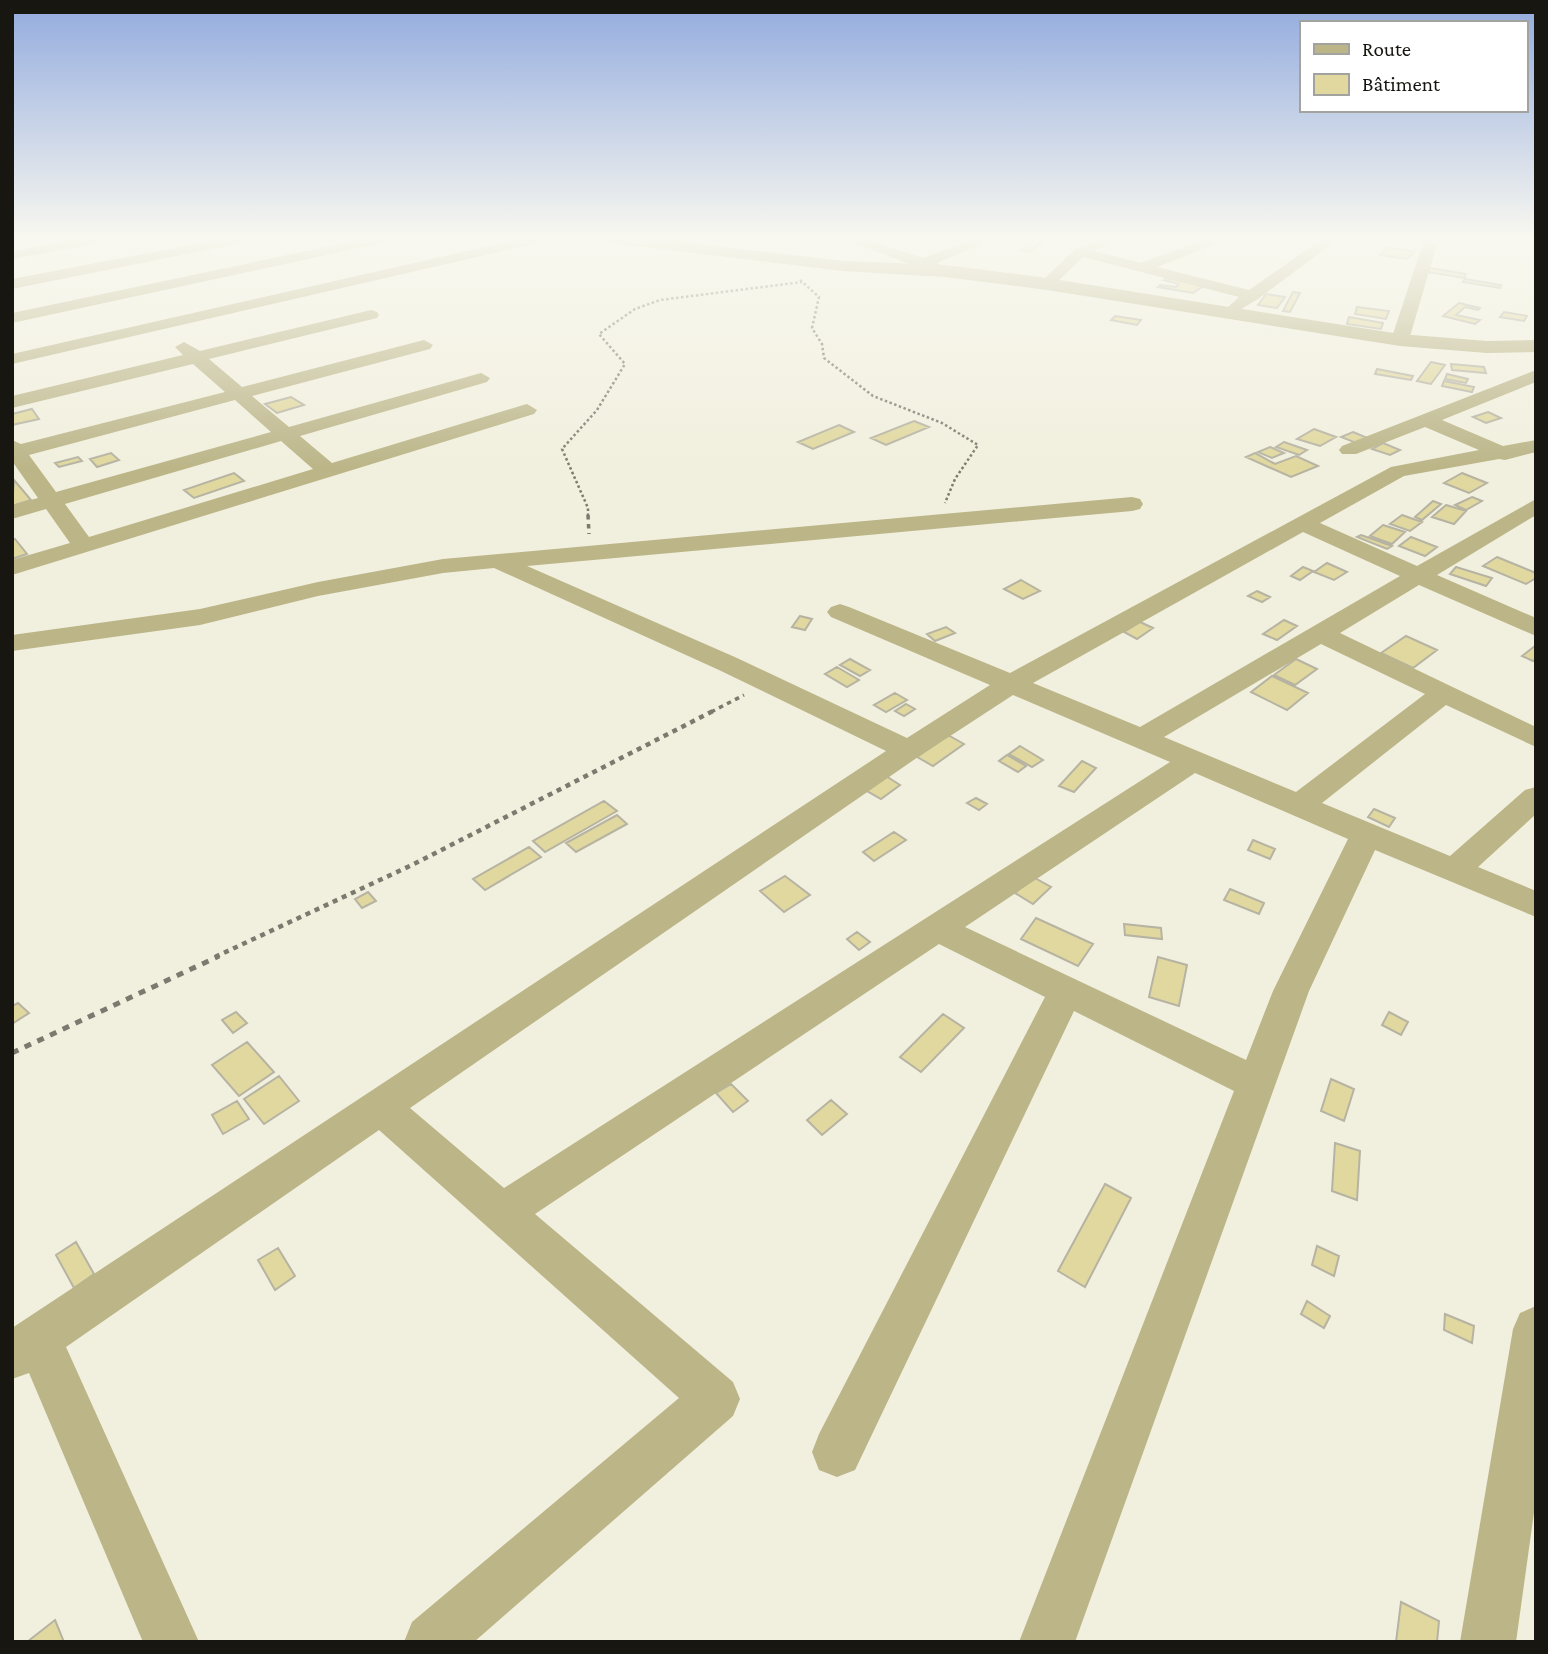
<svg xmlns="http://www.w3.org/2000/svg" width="1548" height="1654" font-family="'Crimson Pro',serif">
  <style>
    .building { fill: #e0d89e; stroke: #b6b3a3; stroke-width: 2 }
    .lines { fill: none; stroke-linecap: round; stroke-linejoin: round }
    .path-far3 { stroke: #7b7a6e; stroke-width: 2.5; stroke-dasharray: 2.5 2.5; stroke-linecap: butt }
    .path-far2 { stroke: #7b7a6e; stroke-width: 3.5; stroke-dasharray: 4.5 4.5; stroke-linecap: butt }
    .path-far1 { stroke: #7b7a6e; stroke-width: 4.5; stroke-dasharray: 5 5; stroke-linecap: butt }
    .path { stroke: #7b7a6e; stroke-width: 5; stroke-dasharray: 7 7; stroke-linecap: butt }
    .minor { fill: #bbb588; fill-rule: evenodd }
    .tertiary { fill: #bbb588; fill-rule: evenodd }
  </style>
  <rect width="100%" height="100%" fill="#f1efdd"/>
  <path class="building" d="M1035,239L1043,241L1029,252L1021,250Z
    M1388,247L1414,252L1407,259L1380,255Z
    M1430,268L1466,274L1464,278L1428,272Z
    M1167,278L1203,286L1193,293L1158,287L1160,285L1176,287L1179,284L1164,280Z
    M1465,279L1501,285L1500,288L1463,282Z
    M1293,292L1300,293L1290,312L1283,311Z
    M1266,294L1285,297L1277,308L1258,305Z
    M1459,303L1480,308L1478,310L1465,307L1456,315L1480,320L1475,324L1443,316Z
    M1357,307L1389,311L1386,319L1355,314Z
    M1504,312L1527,316L1524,321L1500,317Z
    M1115,316L1141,320L1137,325L1111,320Z
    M1349,317L1383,323L1381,329L1347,324Z
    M1431,362L1445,365L1431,384L1417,381Z
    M1451,364L1484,367L1486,373L1452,370Z
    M1377,369L1413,376L1411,380L1375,374Z
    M1447,374L1468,379L1466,383L1445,379Z
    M1444,381L1474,387L1472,392L1442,386Z
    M291,397L304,405L277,413L265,404Z
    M32,409L39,419L12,425V414Z
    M1488,412L1501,418L1486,423L1473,417Z
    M914,421L929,427L886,445L871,438Z
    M839,425L854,432L813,449L798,442Z
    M1314,429L1336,437L1320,446L1297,439Z
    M1353,432L1370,439L1359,444L1341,437Z
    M1284,442L1307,450L1299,455L1276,447Z
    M1383,443L1400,450L1390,455L1372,449Z
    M1270,447L1284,453L1272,458L1258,452Z
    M111,453L119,460L97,467L90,459Z
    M1255,453L1275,464L1296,456L1318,466L1291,477L1246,457Z
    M78,457L82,461L59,467L55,463Z
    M234,473L244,481L194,498L184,490Z
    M1462,473L1487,483L1469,493L1444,483Z
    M14,480L31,500L12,506Z
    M1472,497L1482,501L1466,510L1455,505Z
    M1433,501L1441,504L1422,520L1415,517Z
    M1446,505L1466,511L1454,524L1432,517Z
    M1402,515L1422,522L1410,531L1390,524Z
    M1383,525L1405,532L1392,544L1370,536Z
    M1361,535L1392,546L1387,549L1357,537Z
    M1411,537L1437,547L1425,556L1399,546Z
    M15,539L27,554L12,559V540Z
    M1497,557L1536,573V578L1526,584L1483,566Z
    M1327,563L1347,572L1334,580L1314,572Z
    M1303,567L1313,571L1300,580L1291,576Z
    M1456,567L1492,578L1486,586L1450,574Z
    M1021,580L1040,591L1023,599L1004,589Z
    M1257,591L1270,597L1262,602L1248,596Z
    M800,616L812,619L805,630L792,627Z
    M1284,620L1297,626L1277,640L1263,634Z
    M1140,622L1153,628L1137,639L1124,632Z
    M946,627L955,633L935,641L927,634Z
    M1406,636L1437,650L1413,668L1381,653Z
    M1535,646L1536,659L1533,661L1522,656Z
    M850,659L870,670L860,676L840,665Z
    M1296,659L1317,669L1295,685L1274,675Z
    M837,667L859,680L847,687L825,674Z
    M1272,676L1308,693L1287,710L1251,692Z
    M895,693L907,700L886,712L874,705Z
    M906,704L915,709L904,716L895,711Z
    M948,735L964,744L933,766L917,757Z
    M1020,746L1043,760L1032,767L1009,754Z
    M1007,755L1026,766L1018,772L999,761Z
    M1082,761L1096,768L1074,792L1059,786Z
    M886,776L900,785L881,799L867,791Z
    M976,798L987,804L979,810L967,803Z
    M604,801L617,811L545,852L533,841Z
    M1374,809L1395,818L1389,827L1368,817Z
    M617,815L627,824L576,852L566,843Z
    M894,832L906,840L874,861L863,852Z
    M1253,840L1275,849L1270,859L1248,850Z
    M529,847L541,857L485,890L473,879Z
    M785,876L810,895L784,912L760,891Z
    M1033,877L1051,887L1033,904L1015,893Z
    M1230,889L1264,903L1259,914L1224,900Z
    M368,892L376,901L362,908L355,899Z
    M1036,918L1093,944L1078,966L1021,939Z
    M1124,924L1161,928L1162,939L1125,935Z
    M857,932L870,942L859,950L847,939Z
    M1158,957L1187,965L1179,1006L1149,997Z
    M18,1003L29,1013L12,1024V1006Z
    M236,1012L247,1023L233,1033L222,1020Z
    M1389,1012L1408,1022L1401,1035L1382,1025Z
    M943,1014L964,1028L921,1072L900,1057Z
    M247,1042L274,1072L239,1096L212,1065Z
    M279,1076L299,1101L264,1124L244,1099Z
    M1331,1079L1354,1089L1344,1121L1321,1111Z
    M731,1084L748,1101L733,1112L716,1093Z
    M831,1100L847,1114L822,1135L807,1120Z
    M237,1101L249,1119L223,1134L212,1115Z
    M1335,1143L1360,1151L1357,1200L1332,1191Z
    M1105,1184L1131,1198L1085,1287L1058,1271Z
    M76,1242L94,1274L74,1288L56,1255Z
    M1317,1246L1339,1256L1334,1276L1312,1265Z
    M278,1248L295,1276L275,1290L258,1260Z
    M1307,1301L1330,1316L1324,1328L1301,1314Z
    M1445,1314L1474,1326L1472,1343L1444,1330Z
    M1401,1602L1439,1621L1437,1642H1396Z
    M55,1620L64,1642H27Z"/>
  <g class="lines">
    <path class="path-far3" d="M800,280L819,297L812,328L822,344L824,358L873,396L942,423L978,445L955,479L945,503
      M588,516V508L562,449L597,410L625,364L599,334L635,309L660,300L802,282"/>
    <path class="path-far2" d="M588,515L589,534
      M711,712L744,695"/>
    <path class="path-far1" d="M215,957L412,865L715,710"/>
    <path class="path" d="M12,1053L219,956"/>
    <path class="minor" d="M90,237H118L111,241L12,259V251Z
      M232,237H258L251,241L12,289V279Z
      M373,237H398L391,241L12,323V313Z
      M529,237H553L546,241L12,364V354Z
      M839,237H858L923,258L979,237H998L937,263L953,271L945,276L923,269L909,270L906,267L909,264Z
      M1106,237H1124L1094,251L1141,263L1209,237H1227L1225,240L1157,267L1249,290L1325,237H1341L1258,299L1236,312L1228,307L1239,297L1083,257L1052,287H1042L1039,284L1042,281L1075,249Z
      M1425,237H1439L1409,340L1406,344H1394L1391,340Z
      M1522,237H1536V246Z
      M371,310L377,312L379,315L377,318L209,359L242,387L424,340L433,345L430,349L252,396L289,427L481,373L490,378L487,382L300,436L332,463L520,406L527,404L537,410L534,414L12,575V560L70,543L46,509L12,519V505L38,498L12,461V440L21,444L225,392L193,364L12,408V396L183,355L175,347L184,342L200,351ZM235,400L271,432L56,492L29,455ZM281,441L313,469L89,537L65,504Z
      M1536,370V382L1442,420L1503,446L1536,440V452L1505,460L1499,459L1404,476L1320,523L1417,566L1536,499V515L1437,575L1536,618V636L1419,585L1340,633L1536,727V747L1446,705L1322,803L1450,856L1525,790L1536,787V814L1478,867L1536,891V917L1375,850L1309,991L1075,1642H1019L1234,1091L1074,1011L855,1470L837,1477L819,1470L812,1452L819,1434L1045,997L939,944L535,1214L733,1382L740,1399L733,1416L474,1642H404L412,1622L679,1398L379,1130L66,1347L199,1642H143L29,1373L12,1379V1328L886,751L719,670L494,568L443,573L318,596L200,625L12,651V635L200,609L318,582L443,559L1132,497L1140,499L1143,504L1140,509L1132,511L527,566L737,658L907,738L990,685L831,617L827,612L831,607L840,604L849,607L1010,673L1391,467L1479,450L1425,427L1356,454H1342L1339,450L1342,446ZM1303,532L1400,576L1140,727L1033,683ZM1321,644L1425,694L1296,792L1164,737ZM1013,695L1170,762L504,1188L410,1108L918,757ZM1195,773L1348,839L1273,991L1246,1060L965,927Z
      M1536,1306V1498L1516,1642H1460L1513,1329L1520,1313Z"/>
    <path class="tertiary" d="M594,237H642L843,261L945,265L1047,278L1400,334L1487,341L1536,340V352L1487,353L1400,346L1047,290L945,277L843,271L602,242L596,241Z"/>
  </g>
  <linearGradient id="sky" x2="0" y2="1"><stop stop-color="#92abde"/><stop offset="0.51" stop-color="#f9f8f0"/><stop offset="1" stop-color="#f9f8f0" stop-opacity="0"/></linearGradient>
  <rect width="1548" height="468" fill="url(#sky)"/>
  <rect width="1548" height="1654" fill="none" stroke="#171610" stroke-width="28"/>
  <rect x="1300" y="21" width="228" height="91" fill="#ffffff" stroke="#a2a29f" stroke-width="2"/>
  <rect x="1314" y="44" width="35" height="10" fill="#bbb588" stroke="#a2a29f" stroke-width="2"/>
  <text x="1362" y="56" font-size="21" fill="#171610">Route</text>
  <rect x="1314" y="74" width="35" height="21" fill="#e0d89e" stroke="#a2a29f" stroke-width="2"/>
  <text x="1362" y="91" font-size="21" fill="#171610">Bâtiment</text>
</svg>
